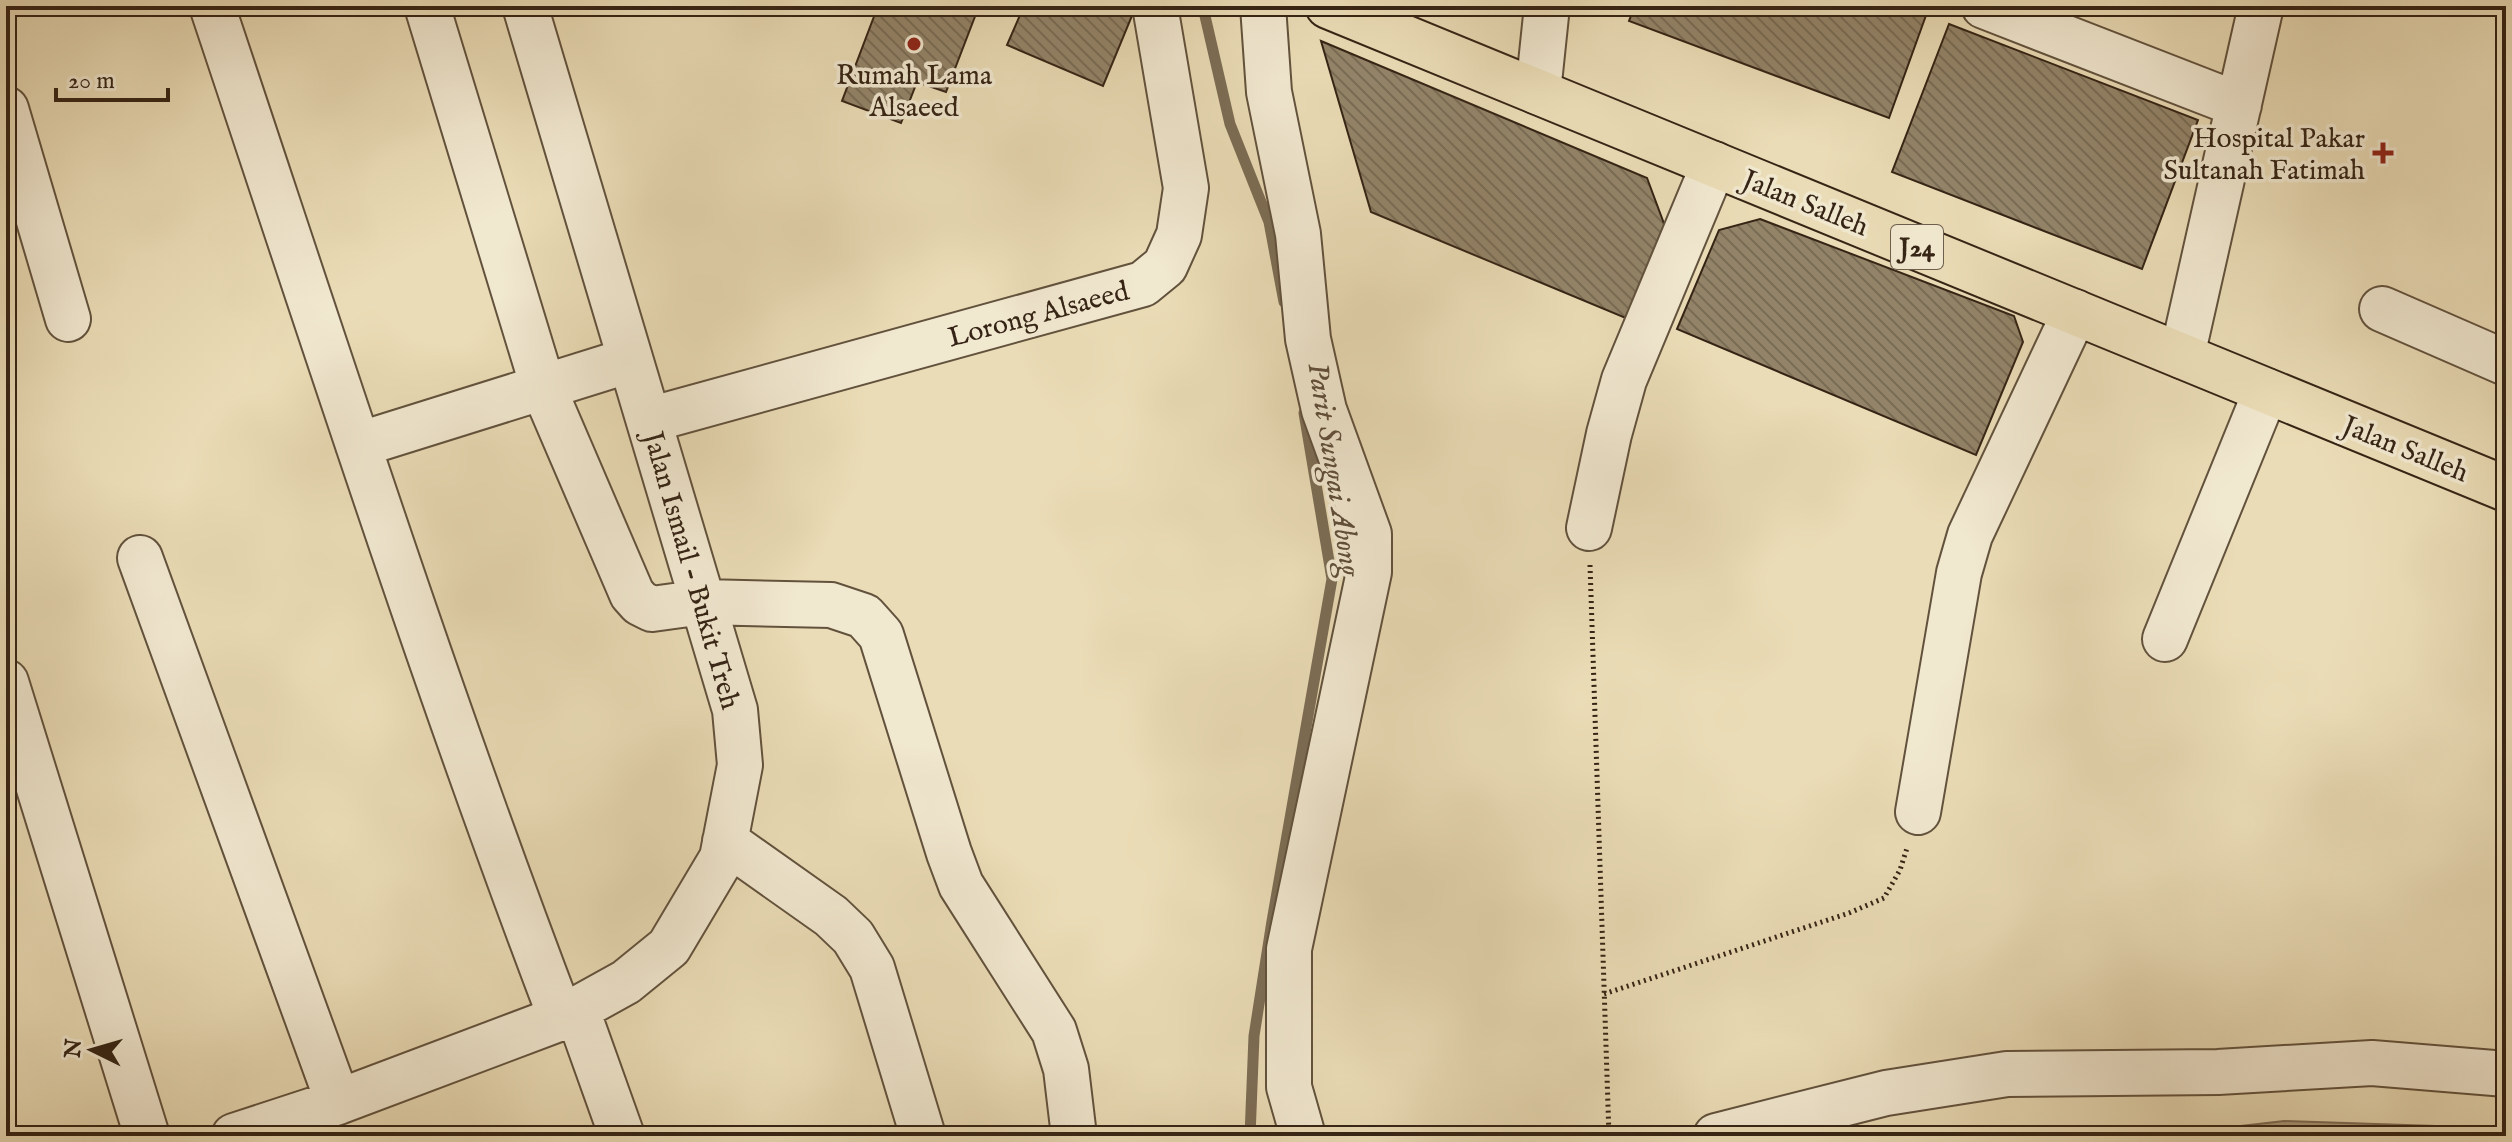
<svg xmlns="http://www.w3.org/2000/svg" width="2512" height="1142" font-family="'IM FELL English',serif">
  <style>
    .water { fill: url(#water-ripples); stroke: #7c6d55; stroke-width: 2 }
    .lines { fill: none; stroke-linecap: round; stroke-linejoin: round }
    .shore { stroke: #70604a; stroke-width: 2 }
    .stream { stroke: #7c6d55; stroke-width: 11 }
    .building { fill: url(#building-back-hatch); stroke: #352415; stroke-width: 2 }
    .minor-casing { stroke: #62523d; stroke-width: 48 }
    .major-casing { stroke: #352415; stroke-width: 48 }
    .path { stroke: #352415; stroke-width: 5; stroke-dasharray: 2 4; stroke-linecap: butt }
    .minor { stroke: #f1e8d0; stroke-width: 44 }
    .major { stroke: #eadcb6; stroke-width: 44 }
    .poi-dot { fill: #8f2418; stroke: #f1e8d0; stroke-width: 3 }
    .labels { text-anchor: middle; stroke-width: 7; stroke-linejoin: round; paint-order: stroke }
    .shield { fill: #f1e8d0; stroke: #6d5f4d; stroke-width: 2 }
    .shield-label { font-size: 26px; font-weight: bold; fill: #352415 }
    .poi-label { font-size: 28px; fill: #352415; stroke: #f1e8d0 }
    .street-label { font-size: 28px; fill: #352415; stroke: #f1e8d0 }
    .water-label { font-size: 30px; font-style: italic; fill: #5f4e3a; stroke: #f1e8d0 }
  </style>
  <defs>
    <pattern id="water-ripples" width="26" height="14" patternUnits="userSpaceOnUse" patternTransform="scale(2)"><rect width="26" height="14" fill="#ac9d7f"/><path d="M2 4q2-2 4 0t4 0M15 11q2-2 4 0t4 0" fill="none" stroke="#8d8067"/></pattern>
    <pattern id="building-back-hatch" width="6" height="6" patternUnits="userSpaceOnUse" patternTransform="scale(2)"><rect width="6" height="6" fill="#938469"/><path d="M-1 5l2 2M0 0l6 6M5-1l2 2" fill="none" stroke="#796c55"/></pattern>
  </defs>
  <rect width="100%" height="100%" fill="#eadcb6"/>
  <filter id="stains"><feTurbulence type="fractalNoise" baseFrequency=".0025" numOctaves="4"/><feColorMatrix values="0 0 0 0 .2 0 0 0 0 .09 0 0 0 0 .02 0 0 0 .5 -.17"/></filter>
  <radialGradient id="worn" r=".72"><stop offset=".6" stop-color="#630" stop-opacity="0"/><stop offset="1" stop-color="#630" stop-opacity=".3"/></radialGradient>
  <path class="water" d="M2284,1121L2496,1128L2506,1129V1136H2154Z"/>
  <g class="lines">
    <path class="shore" d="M2225,1136L2284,1129L2497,1136"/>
    <path class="stream" d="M1206,6L1205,16L1230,124L1269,222L1284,302
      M1250,1136L1254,1036L1272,921L1332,579L1304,413"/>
  </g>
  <path class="building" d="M878,6H979L946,92L917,82L901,123L842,101Z
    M1024,6H1136L1103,86L1007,45Z
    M1635,6H1928L1929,7L1889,118L1629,21Z
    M1949,24L2198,120L2142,269L1892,172Z
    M1321,41L1647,178L1666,229L1628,319L1371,212Z
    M1760,219L2014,316L2023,342L1976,455L1677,329L1719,230Z"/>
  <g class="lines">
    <g class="minor-casing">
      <path id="minor" d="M212,6C325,344 434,685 561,1018
        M427,6L543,387L632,594L640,603L652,609L703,602L831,605L864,616L881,635L949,853L961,885L1054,1031L1066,1069L1074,1136
        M1263,6L1269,92L1298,234L1308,339L1324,410L1369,534V572L1289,949V1087L1303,1136
        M1984,6L2239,105
        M1538,92L1547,6
        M6,109L68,319
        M2382,309L2506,363
        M2182,356L2261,6
        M649,420L1143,284L1165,266L1179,235L1186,188L1155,6
        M358,445L630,360
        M1589,528L1609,434L1624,380L1714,164
        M140,558L338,1102
        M2165,639L2266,391
        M6,682L147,1136
        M1918,812L1959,573L1970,535L2075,312
        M725,841L831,916L853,937L872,968L923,1136
        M577,1010L622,1136
        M234,1136L338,1102L561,1018L626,982L669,947L722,858L740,765L735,710L525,6
        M1716,1136L1886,1093L2007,1074L2218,1072L2372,1063L2506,1074"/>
    </g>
    <g class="major-casing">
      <path id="major" d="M1328,6L2506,489"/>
    </g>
    <path class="path" d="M1590,565L1609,1136
      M1604,994L1849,913L1884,898L1900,870L1907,848"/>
    <use href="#minor" class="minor"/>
    <use href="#major" class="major"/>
  </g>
  <g class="poi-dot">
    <circle cx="914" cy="44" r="8"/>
    <path d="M2379 141h8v8h8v8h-8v8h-8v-8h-8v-8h8z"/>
  </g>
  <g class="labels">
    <rect class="shield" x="1891" y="225" width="52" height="44" rx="6"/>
    <g class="shield-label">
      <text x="1917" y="256">J24</text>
    </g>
    <g class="poi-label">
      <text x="914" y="84">Rumah Lama<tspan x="914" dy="32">Alsaeed</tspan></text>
      <text x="2365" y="147" text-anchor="end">Hospital Pakar<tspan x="2365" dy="32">Sultanah Fatimah</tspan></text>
    </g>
    <g class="street-label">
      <text transform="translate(1806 202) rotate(22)" y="10">Jalan Salleh</text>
      <text transform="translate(1038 313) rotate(-15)" y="10">Lorong Alsaeed</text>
      <text transform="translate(2406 448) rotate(22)" y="10">Jalan Salleh</text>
      <text transform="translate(693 570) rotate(74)" y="10">Jalan Ismail - Bukit Treh</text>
    </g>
    <g class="water-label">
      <text transform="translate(1335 469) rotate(81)" y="10">Parit Sungai Abong</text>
    </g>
  </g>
  <rect width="2512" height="1142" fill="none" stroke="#eadcb6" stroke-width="32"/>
  <rect x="8" y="8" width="2496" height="1126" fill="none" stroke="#352415" stroke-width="4"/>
  <rect x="16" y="16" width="2480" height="1110" fill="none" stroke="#352415" stroke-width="2"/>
  <g transform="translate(92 1050) rotate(275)" stroke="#f1e8d0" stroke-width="6" paint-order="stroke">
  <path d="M0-6L14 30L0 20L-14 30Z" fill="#352415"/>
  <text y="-12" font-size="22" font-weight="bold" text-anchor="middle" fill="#352415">N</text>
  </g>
  <path d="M56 88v12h112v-12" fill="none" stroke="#352415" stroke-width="4"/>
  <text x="68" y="88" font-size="24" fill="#352415" stroke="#f1e8d0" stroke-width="6" paint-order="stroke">20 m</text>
  <rect width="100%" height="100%" filter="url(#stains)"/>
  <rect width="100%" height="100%" fill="url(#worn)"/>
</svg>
